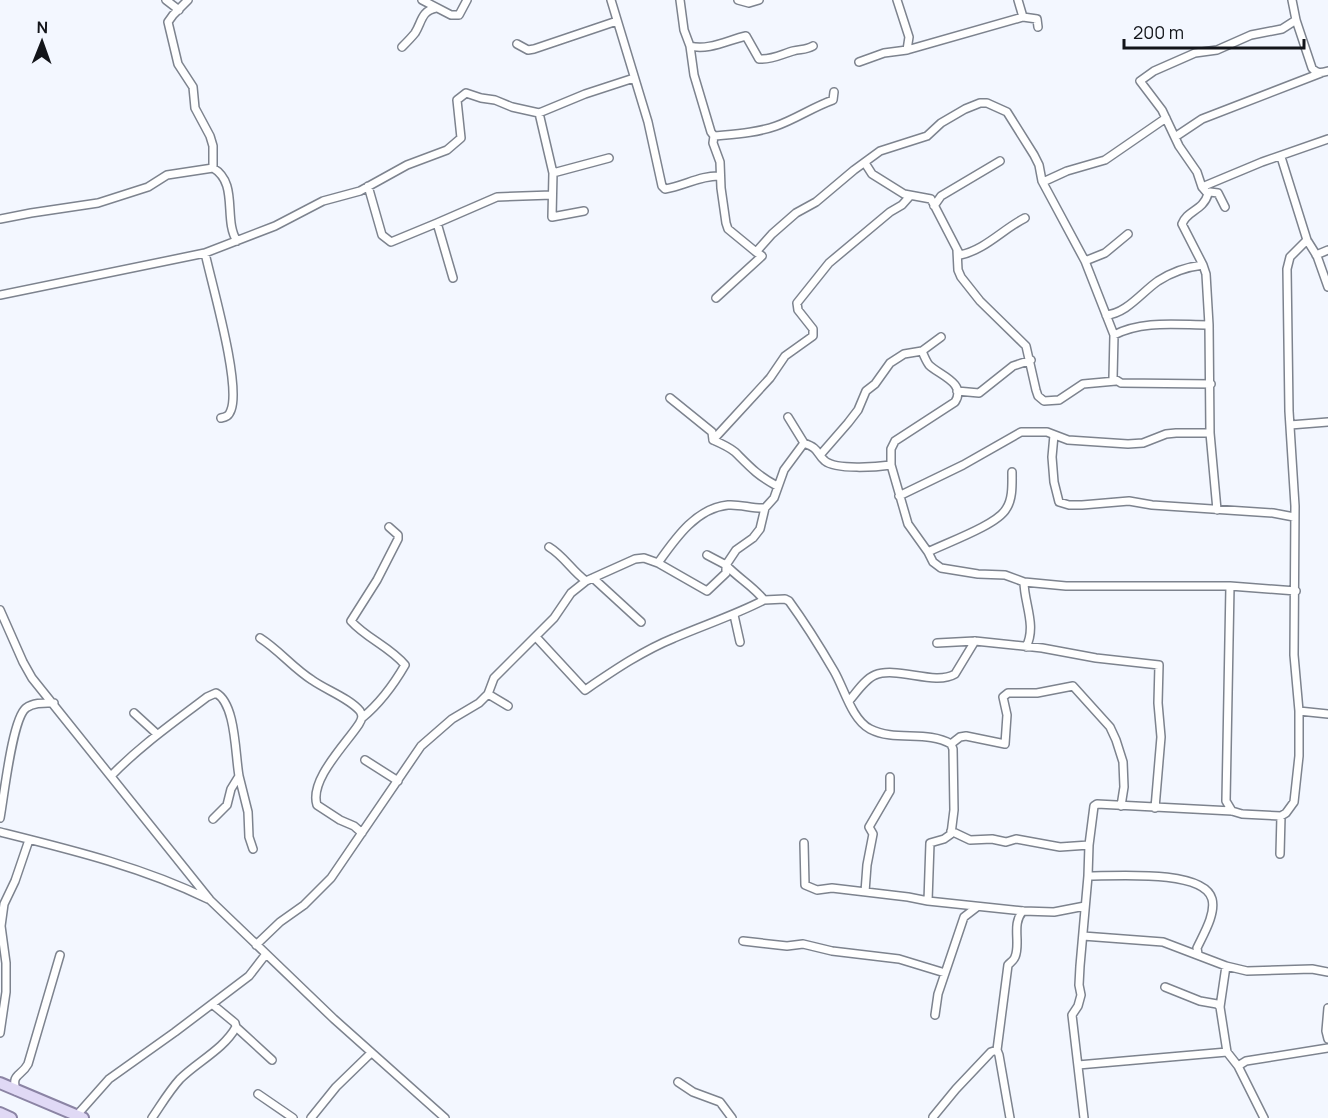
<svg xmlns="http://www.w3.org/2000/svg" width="1328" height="1118" font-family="Manrope,sans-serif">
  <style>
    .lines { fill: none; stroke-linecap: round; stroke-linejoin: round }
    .street-casing { stroke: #7d838e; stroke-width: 10 }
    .primary-casing { stroke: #8b84a4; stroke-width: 14 }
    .street { stroke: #fff; stroke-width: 7 }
    .primary { stroke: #e0d9f5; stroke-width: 10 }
  </style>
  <rect width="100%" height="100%" fill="#f3f7ff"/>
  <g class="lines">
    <g class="street-casing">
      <path id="street" d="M166,0L179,10
        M188,0L173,15L168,22L178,64L193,87L195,108L210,136L213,146V168
        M422,0L451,15H459L467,0
        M611,0L648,122L662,186L665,189C684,186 701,175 720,176
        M680,0L684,30L690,46C708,51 728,40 746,36L759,59C772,60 782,54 793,51C801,49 806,50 813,46
        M738,0L749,3L759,0
        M1292,0L1296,20L1312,68C1317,74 1321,73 1328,71
        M1023,17L1037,19L1038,27
        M517,44L528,50L534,49L617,21
        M690,46L694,75L711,132L714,136C735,134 756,133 776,126C796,119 813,107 833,100L834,92
        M402,47C406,43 411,38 415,33C422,22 421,11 436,8
        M907,50L1023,17L1018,0
        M859,62L884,53L907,50L909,37L897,0
        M539,113L553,173L552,217L584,211
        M714,136L713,143L720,162L721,188L726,223L728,229L756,252L772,234L796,213L816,202L854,170L880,151L927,136L941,123L965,109L980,103H987L1007,112L1034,155L1039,165L1042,181L1085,261L1114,335L1113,378L1121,383L1211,384
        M1175,137L1202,119L1321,73
        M1281,157L1307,240L1317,256L1328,287
        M865,163L872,174L904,194L931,199L960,255C985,250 1003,229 1025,218
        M553,173L609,158
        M1043,182L1067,171L1105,160L1166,118
        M368,186L382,235L391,242L437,223L453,278
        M1202,187L1262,162L1328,139
        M1208,194L1210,192L1218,193L1225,207
        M934,206L941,196L1000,161
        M0,219L31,213L98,203L148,187L167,175L213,168C239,183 223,220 237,241
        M437,223L497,197L552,195
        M957,250L958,270L961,277L980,301L1026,346L1036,390L1038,396L1044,401L1059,400L1083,384L1116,381
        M205,253C212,285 241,384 231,410C229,416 226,417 221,418
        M1316,255L1328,250
        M1085,261L1105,253L1128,234
        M1203,265L1182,224C1187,210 1203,211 1208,194L1202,187L1197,172L1179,146L1162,110L1140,81L1154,71L1195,53L1217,50L1251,35L1282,29L1296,20
        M0,295L205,253L275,226L323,201L360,191L407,165L447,150L461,138L457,100L466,93L481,98L495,100L512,107L539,113L585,94L634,78
        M716,298L762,256L756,252
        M1106,315C1126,314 1142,292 1158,281C1172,272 1186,267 1203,265L1206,274L1209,325L1210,433L1217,510
        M1114,335C1143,320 1177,325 1209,325
        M941,337L922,351C924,356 926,361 929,365C939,375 967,383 955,402L895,441L891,449V465L908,524L928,552L933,562L941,568L978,574L1005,575L1024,582L1066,586H1230L1296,591
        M957,391L979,393L1013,366L1031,360
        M670,398L712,432L713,440C720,443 729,447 735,452C751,468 757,475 777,486
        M788,417L804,443
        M1290,425L1328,422
        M1054,435L1052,457L1054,482L1059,502L1069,505H1082L1129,501L1152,505L1273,513L1294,517
        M713,440L770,378L785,356L813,336V329L798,310L797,303L829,263L890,212L902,205L910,196
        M821,454L848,423L858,410L866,391L875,384L890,363L904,354L922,351
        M899,496L963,465L1021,432H1047L1068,440L1128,444L1143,443L1166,434L1176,433H1210
        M549,547C564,556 572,571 586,581
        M928,552C946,543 997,525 1006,509C1013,499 1012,484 1012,472
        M707,555L726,565L736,550L753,538L760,529L765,508L774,498L784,470L804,443C820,449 815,452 825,461C836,470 877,467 891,465
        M658,563C675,539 696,508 728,505C741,504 752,509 765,508
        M593,578L641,622
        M1024,582C1024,603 1037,626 1026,647
        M1230,586L1226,801L1232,811
        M764,600L785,599L789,601C805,623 820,647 834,671C844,688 852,720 870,729C895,742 927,730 951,744
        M0,610L23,662L32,678L210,900L334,1019L445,1118
        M734,615L740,642
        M260,638C279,650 293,668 312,680C326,690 349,698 360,711C363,716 362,719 359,724C346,744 309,780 317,805L340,820L354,826L362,833
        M937,643L975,641L1042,648L1096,658L1159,665L1158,703L1161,737L1155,808
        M488,694L508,706
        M849,701C856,693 865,679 875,675C897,666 935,686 955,674L975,641
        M1299,711L1328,714
        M134,713L157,734
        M362,718C379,704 394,684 405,665C390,647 366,638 351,621L377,580L398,539V535L389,527
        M951,744L960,737L966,736L1005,744L1007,715L1003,697L1008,693H1037L1073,686L1110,727L1116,740L1123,762L1124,787L1121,806
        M365,760L398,781
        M111,776C140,746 173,723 207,697L216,693C236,704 235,754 239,776L231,789L227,805L213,819
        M239,776L248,812L249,837L253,849
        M0,818C4,797 12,719 26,708C34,702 45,703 54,703
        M951,831L970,840L992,839L1006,842L1016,839L1060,847L1089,845
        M0,832C72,850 142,867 208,899
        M804,843L805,885L817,890L832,888L908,897L928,901L1023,911L1054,912L1085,906
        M1280,854L1281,816
        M1088,876C1114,876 1204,869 1212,899C1216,914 1203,935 1197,948L1198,954
        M865,892L867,865L873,834L869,827L890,791V777
        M928,901L930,843L944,839L951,834L954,810L953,749L951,744
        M1083,936L1163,942L1226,966L1247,971L1312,969L1328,972
        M743,941L787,946L803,944L832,951L899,959L945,973
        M256,945L280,922L304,905L331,878L421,746L452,719L479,703L488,694L494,678L554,618L571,593L586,581L635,559L644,558L658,563L707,591L726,573V565C738,578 753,586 764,600C735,615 704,625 674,638C642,651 613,671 585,690L536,637
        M1226,966L1220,1007L1227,1052L1238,1066L1264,1118
        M1165,987L1200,1001L1217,1004L1220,1007
        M212,1004L235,1023L236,1027L272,1060
        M1328,1008L1326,1031L1328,1039
        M935,1015L938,994L964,917L977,907
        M0,1033L6,992V963L1,926L4,904L15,881L29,840
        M1078,1065L1227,1052
        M1238,1066L1246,1061L1328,1048
        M678,1082L693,1092L720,1102L732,1118
        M16,1091C11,1073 21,1077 28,1064L60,955
        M258,1094L293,1118
        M77,1115L109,1079L175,1032L249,976L266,954
        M933,1117L956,1089L991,1052L997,1050
        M152,1118C161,1105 169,1091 180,1079C197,1062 224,1049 236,1027
        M311,1118L336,1087L371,1053
        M1010,1118L999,1055L997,1050L1008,965C1011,962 1014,960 1015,957C1021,943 1011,924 1023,911
        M1084,1118L1072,1015L1078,1006L1081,995L1079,985L1080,966L1088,876L1089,845L1094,806L1097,804L1232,811L1242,814L1281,816L1286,813L1294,802L1299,756V711L1294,655L1295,506L1289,411L1287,269L1290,257L1307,240"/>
    </g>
    <g class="primary-casing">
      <path id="primary" d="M0,1083L83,1118
        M0,1113L11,1118"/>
    </g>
    <use href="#street" class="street"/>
    <use href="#primary" class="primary"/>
  </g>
  <g transform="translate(42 42) rotate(1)" stroke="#f3f7ff" stroke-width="4.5" paint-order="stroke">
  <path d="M0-4.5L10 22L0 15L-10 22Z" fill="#13151a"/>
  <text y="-9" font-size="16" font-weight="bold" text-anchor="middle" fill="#13151a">N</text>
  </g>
  <path d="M1124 39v9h180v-9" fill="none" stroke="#13151a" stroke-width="3"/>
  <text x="1133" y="39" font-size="18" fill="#13151a" stroke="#f3f7ff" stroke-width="4.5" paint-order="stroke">200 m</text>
</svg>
